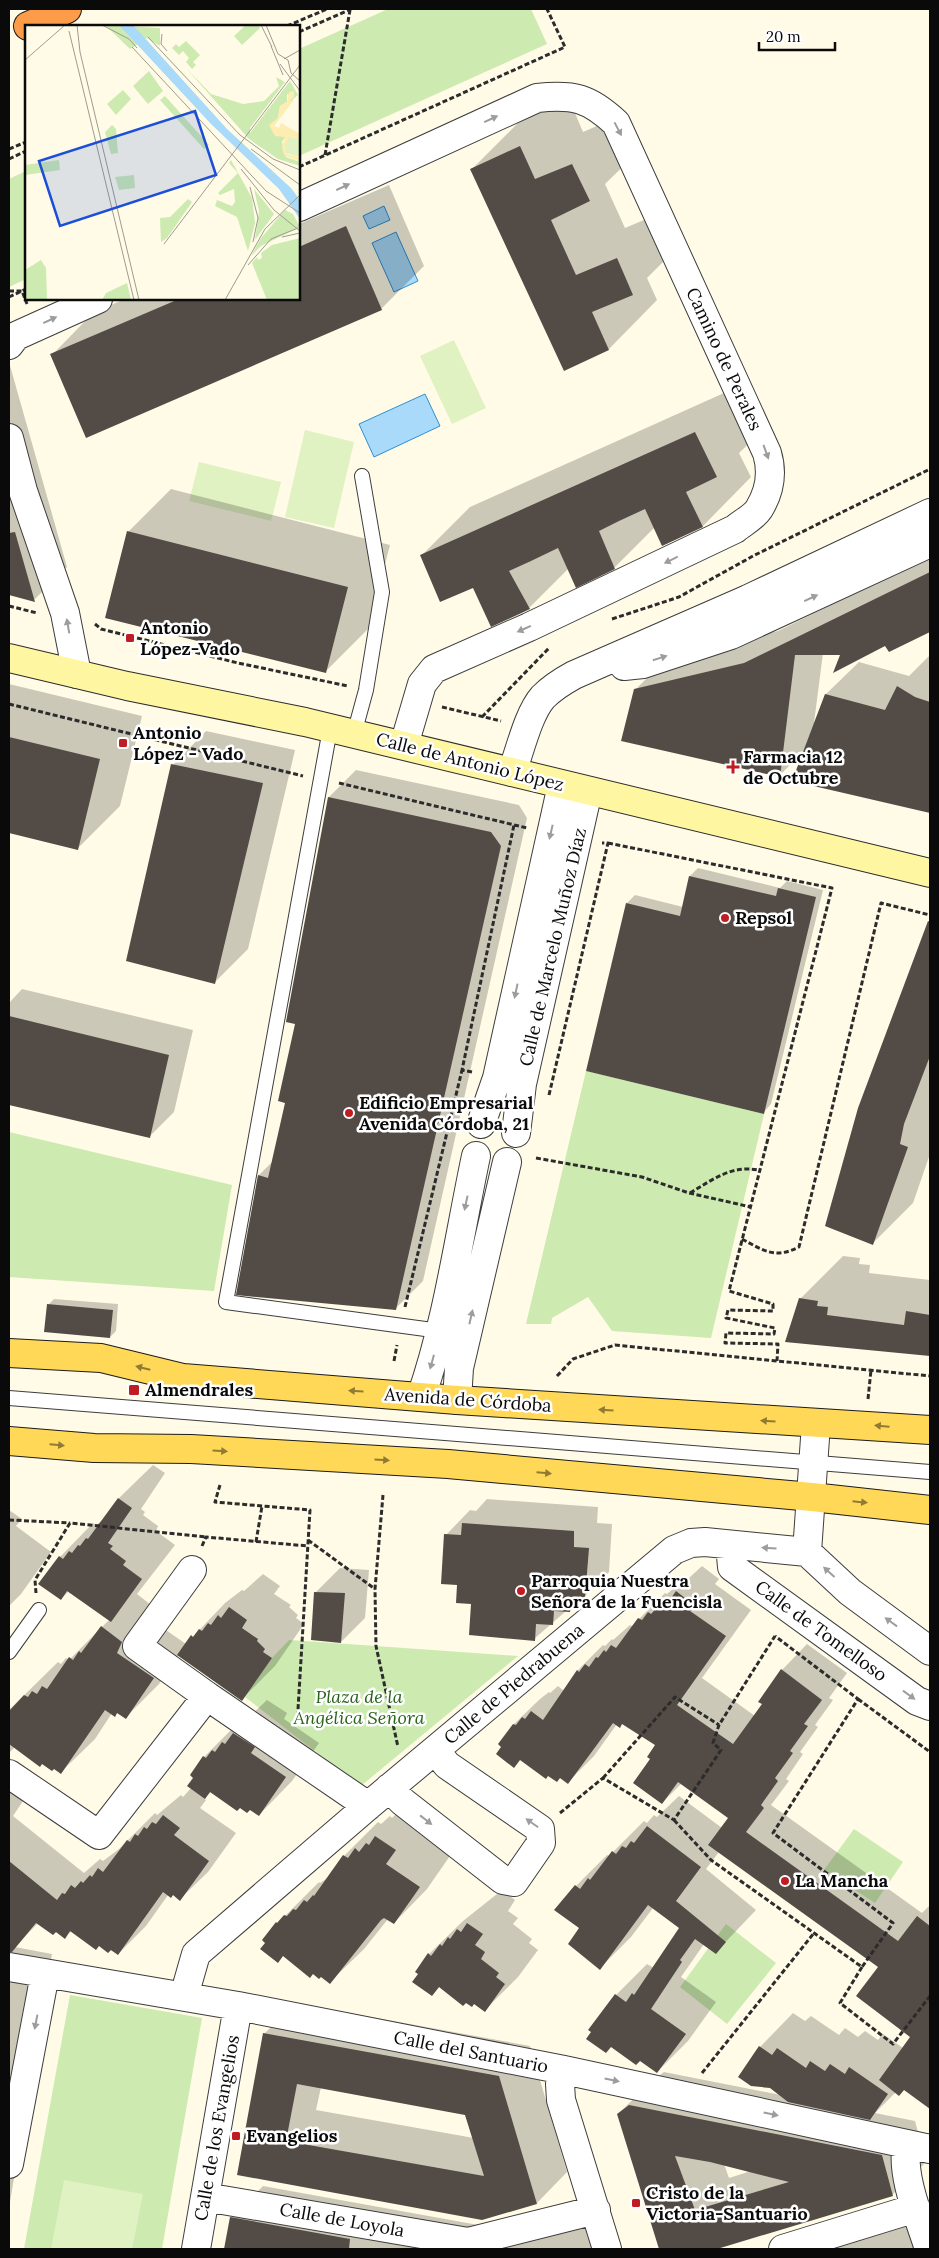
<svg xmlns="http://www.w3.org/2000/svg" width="939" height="2258" font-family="Lora,serif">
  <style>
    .green { fill: #cdeab0 }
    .pitch { fill: #e0f1c2 }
    .water { fill: #a9daf9; stroke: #2d8fd3 }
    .shadow { fill: #0003; fill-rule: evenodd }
    .building { fill: #534b46; fill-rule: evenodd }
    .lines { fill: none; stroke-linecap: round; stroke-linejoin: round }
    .lane-casing { stroke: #3d3d3d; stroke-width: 16 }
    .street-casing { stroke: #3d3d3d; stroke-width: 30 }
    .secondary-casing { stroke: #2c2c2c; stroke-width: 30 }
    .primary-casing { stroke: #1b1b1b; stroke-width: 30 }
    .highway-casing { stroke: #1b1b1b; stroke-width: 30 }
    .path { stroke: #2c2c2c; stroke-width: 3; stroke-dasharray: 5 2.5; stroke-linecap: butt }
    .lane { stroke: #fff; stroke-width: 14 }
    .street { stroke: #fff; stroke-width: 28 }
    .secondary { stroke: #fff6a2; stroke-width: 28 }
    .primary { stroke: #ffd857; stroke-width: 28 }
    .highway { stroke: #fc9c48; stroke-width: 28 }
    .oneway { fill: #9d9d9d }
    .oneway2 { fill: #917b34 }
    .poi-dot { fill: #bf1d23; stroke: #fff; stroke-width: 2 }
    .labels { text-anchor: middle; stroke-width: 5; stroke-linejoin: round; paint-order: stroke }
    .street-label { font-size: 18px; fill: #0a0a0a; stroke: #fff }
    .poi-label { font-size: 18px; font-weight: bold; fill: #0a0a0a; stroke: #fff; text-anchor: start }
    .park-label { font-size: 18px; font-style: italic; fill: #276319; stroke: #fff }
    .inset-road { fill: none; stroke: #9d9b8f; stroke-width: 1 }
    .view { fill: #1d4ed8; fill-opacity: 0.15; stroke: #1d4ed8; stroke-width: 2.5 }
    .inset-edge { fill: none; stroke: #0a0a0a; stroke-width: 2.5 }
  </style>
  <rect width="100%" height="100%" fill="#fffbe7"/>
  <path class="green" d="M388,9H531L547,44L299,156V49Z
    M26,171V279L9,287V179Z
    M586,1071L764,1114L711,1338L612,1331L588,1297L552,1318L551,1324H526Z
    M9,1132L232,1185L214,1291L9,1277Z
    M289,1640L319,1642L518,1656L362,1785L356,1783L245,1697L272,1658Z
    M854,1829L903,1862L875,1903L824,1870Z
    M726,1924L776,1963L727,2024L680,1987Z
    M70,1995L202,2018L162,2249H24Z"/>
  <path class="pitch" d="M454,340L486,408L452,424L420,356Z
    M305,430L354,442L334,528L285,517Z
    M199,462L281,482L271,521L189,501Z
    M64,2180L143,2194L132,2249H51Z"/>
  <path class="water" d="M384,206L390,220L369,229L363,216Z
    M396,232L418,281L394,292L372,243Z
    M425,394L440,426L374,457L359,424Z"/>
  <path class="shadow" d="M569,99L583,132L620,116L638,152L605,184L625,228L665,211L680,245L647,278L657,300L609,349L565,369L472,169L520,121Z
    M389,185L424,266L381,309L52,355L94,312L125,299H299V224Z
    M9,362L67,567L34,600L9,594Z
    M744,384L765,428L739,453L751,477L703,526L663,545L655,527L614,568H569L529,608L474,586L421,556L470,507Z
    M171,489L390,545L368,629L325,672L128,532Z
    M930,556V631L889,650L886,644L842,654L823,653L814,723L826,694L859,662L909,676L930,655V812L794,780L805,750L779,776L635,690L668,657L778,631Z
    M9,684L142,716L120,806L77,849L9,832Z
    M206,731L295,750L248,949L215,982L173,765Z
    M356,770L519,805L527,818L423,1281L396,1308L238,1293L259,1175L273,1161L287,1102L329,797Z
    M698,868L780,888L787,881L823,890L771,1104L764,1112L587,1070L627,903L635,895L683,907L690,876Z
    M930,925V1154L913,1203L873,1243L927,928Z
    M22,989L193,1030L174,1112L149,1137L9,1104V1003Z
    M843,1256L860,1258L859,1264L870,1265L869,1273L930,1280V1354L787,1341L800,1299Z
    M54,1299L118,1304L116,1331L110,1337L48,1305Z
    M153,1465L165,1473L141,1509L145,1512L143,1515L158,1526L156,1531L175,1545L137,1594L155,1608L150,1619L186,1644L225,1603L242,1590L244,1591L263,1574L280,1586L274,1594L291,1605L289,1607L298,1615L296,1618L304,1624L275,1666L242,1699L179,1655L159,1684L126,1717L118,1712L112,1713L95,1739L61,1772L15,1747L9,1753V1710L58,1662L61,1664L66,1658L69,1660L109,1620L69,1591L61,1599L60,1557L93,1523L96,1525L104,1519L119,1498Z
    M487,1499L598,1507L597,1523L612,1524L609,1572L570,1611H566L534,1639L473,1603L458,1584L446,1535L470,1510L476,1511Z
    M9,1510L22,1519L16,1526L51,1552L21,1594L9,1606Z
    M702,1566L719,1579L715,1584L751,1610L702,1678L755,1716L782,1670L807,1644L847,1673L829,1698L833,1700L815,1725L818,1727L800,1752L803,1754L786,1779L789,1781L771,1805L922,1913L930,1905V2107L905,2089L896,2092L875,2113L915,2121L926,2162L892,2195L714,2249H660L618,2114L652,2081L664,2072L781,2095L760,2047L793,2013L805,2021L811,2016L839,2035L845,2028L858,2037L865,2031L878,2040L883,2034L903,2048L911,2037L880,1967L719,1852L706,1869L756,1910L716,1952L704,1944L681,1977L716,2002L688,2041L657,2072L616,1995L647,1964L654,1968L681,1928L653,1908L631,1937L600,1968L581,1928L576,1886L607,1855L609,1856L644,1821L647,1823L654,1815L657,1817L679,1796L722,1828L729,1818L682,1783L662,1803L652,1759L656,1745L623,1723L617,1724L594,1756L568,1782L514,1724L540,1699L549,1692L550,1693L558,1686L564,1691L577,1671L603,1645L605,1646L612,1639L613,1640L630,1625L632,1626L665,1593L667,1594L675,1587L677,1589ZM724,2164L751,2171L729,2178Z
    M340,1568L369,1570L365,1618L341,1642L316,1592Z
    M267,1700L287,1713L284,1719L319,1743L292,1781L259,1815L250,1809L211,1792L204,1798L206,1800L200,1808L236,1833L208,1872L180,1899L173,1894L168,1895L146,1926L118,1954L72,1931L65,1937L38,1923L15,1947L52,1954L24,2094L9,2109V1769L33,1786L13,1816L84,1873L100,1859L103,1861L119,1849L155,1813L157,1815L181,1795L183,1797L191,1788L204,1757L238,1723L248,1718Z
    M400,1810L452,1853L427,1889L394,1923L388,1919L364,1949L330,1982L321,1975L285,1916L319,1882L320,1883L329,1877L344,1856L378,1822L381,1824L390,1816L392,1818Z
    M502,1890L515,1900L508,1911L518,1918L513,1924L532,1939L529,1943L538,1950L518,1977L485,2010L475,2003L440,1986L432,1995L420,1974L417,1971L429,1954L463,1921Z
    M295,2003L530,2046L567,2172L537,2203L482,2219L238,2174L264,2034ZM321,2087L466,2114L474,2138L316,2110Z
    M9,2134L21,2136L9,2208Z
    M263,2186L517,2232L582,2213L593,2249H226L231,2218Z
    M930,2205V2249H783Z"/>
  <path class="building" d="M520,146L535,179L572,164L590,201L551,220L576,275L617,258L633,295L592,312L609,350L564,371L470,169Z
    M346,226L382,310L86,438L50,354L179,299H299V247Z
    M695,432L717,477L686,492L703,527L662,546L645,509L619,521L599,531L615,569L576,588L558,548L531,561L509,571L530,609L491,627L473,588L440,602L420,555Z
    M127,531L348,587L326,673L105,618Z
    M15,532L35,602L9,595V533Z
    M930,572V632L889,652L885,646L833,673L840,655H795L780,777L621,741L634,689L744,663Z
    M897,686L915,697L930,702V813L792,781L825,694L885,710Z
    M9,737L100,759L78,850L9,833Z
    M171,764L263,783L215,984L126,961Z
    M328,797L491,832L501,846L396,1310L236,1295L258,1175L268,1178L285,1103L278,1101L295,1024L286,1022Z
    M689,876L776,896L778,888L816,897L764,1114L586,1071L626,903L680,916Z
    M928,921L930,922V1056L904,1124L900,1144L908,1147L873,1245L825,1226L858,1108Z
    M9,1016L169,1055L150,1138L9,1105Z
    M799,1298L818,1301L817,1306L828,1307L827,1315L904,1325L906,1311L930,1315V1356L785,1342Z
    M47,1304L113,1310L110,1338L44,1332Z
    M118,1498L132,1508L108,1543L113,1546L110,1549L126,1561L123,1565L142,1579L111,1622L67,1591L61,1600L38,1584L59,1556L63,1559L69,1551L72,1553L78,1545L80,1546L86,1538L88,1539Z
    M462,1523L574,1531V1547L589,1548L585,1598L571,1597L570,1612L554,1611L553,1625L536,1624L535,1641L469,1635L471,1604L456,1603L457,1585L441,1584L444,1534L461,1535Z
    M676,1591L694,1605L690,1611L726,1636L677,1705L733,1744L762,1704L758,1702L781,1669L822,1700L804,1724L808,1726L790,1751L793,1753L775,1778L778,1781L761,1805L764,1808L746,1832L898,1941L917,1916L930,1926V2109L904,2090L899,2096L879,2080L910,2037L856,1996L878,1967L708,1845L728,1818L678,1782L662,1804L633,1783L650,1759L647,1757L655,1745L622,1724L620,1728L613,1723L568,1784L560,1778L557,1782L548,1776L546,1779L520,1760L514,1768L496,1754L501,1747L498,1744L513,1724L516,1725L522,1717L525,1719L531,1711L543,1720L577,1670L579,1672L585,1664L589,1667L596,1657L598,1658L604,1650L606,1652L611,1645L616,1648L638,1618L642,1620L648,1612L651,1614L666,1598L669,1601Z
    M314,1592L345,1593L341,1643L311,1640Z
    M229,1607L247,1620L242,1628L258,1639L257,1641L265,1649L263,1652L272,1658L242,1701L177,1655L191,1635L193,1637L199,1629L202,1631L208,1623L211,1625L218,1615L221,1618Z
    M101,1626L122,1642L117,1653L154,1678L126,1719L117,1713L115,1717L105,1710L61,1774L54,1769L52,1771L42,1764L40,1767L9,1744V1711L24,1695L28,1697L32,1691L37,1694L42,1686L47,1689L69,1657L73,1660L79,1651L81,1653Z
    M233,1733L255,1747L251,1753L286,1777L259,1816L250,1810L247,1813L240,1808L237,1811L210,1792L205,1799L187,1786L193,1778L190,1775L203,1756L206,1758L212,1750L215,1752L222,1742L225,1744Z
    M163,1815L180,1828L174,1835L209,1861L180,1901L173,1895L171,1898L163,1892L118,1955L111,1950L108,1953L99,1946L96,1950L70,1931L65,1939L56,1932L53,1935L36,1923L12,1952H9V1861L57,1900L62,1893L65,1894L71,1885L75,1888L81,1881L83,1883L90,1875L92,1877L98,1868L103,1872L127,1840L130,1842L135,1834L138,1836L144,1827L147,1829L152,1822L156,1824Z
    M647,1826L701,1867L676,1901L726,1942L716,1954L695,1939L680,1960L682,1962L651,2009L686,2034L657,2073L640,2061L636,2065L611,2047L606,2053L586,2039L591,2032L588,2030L615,1994L626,2002L632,1993L634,1995L679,1928L648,1905L600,1970L568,1944L579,1928L554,1910L575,1885L580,1889L588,1878L590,1880L612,1851L616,1854L622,1846L626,1848L631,1841L634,1843Z
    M375,1836L396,1850L386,1864L420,1887L394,1924L384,1918L381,1920L330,1984L321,1977L319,1979L313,1974L310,1978L283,1956L278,1963L260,1949L265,1943L262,1940L276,1922L277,1923L284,1915L287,1916L293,1909L296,1910L304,1900L307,1902L313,1895L314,1896L343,1855L348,1858L355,1848L359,1852L366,1843L369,1845Z
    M467,1923L483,1934L475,1945L485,1952L481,1959L499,1973L496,1977L505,1984L485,2012L474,2004L472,2007L466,2003L463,2006L439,1987L432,1996L412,1982L418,1974L415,1972L428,1953L431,1956L440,1944L442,1946L448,1937L450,1939L457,1929L461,1932Z
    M263,2033L499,2076L537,2204L482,2220L237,2175ZM297,2084L465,2115L484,2176L286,2141Z
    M759,2046L772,2055L777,2048L806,2068L810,2061L825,2071L830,2064L845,2074L849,2067L888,2094L870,2120L788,2102L770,2088L751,2086L738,2077Z
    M629,2105L882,2155L893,2196L717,2249H659L617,2114ZM675,2156L710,2162L789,2182L695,2210Z
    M230,2217L350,2239L349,2249H224Z"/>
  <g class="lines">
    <g class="lane-casing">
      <path id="lane" d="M330,729L226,1302L440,1331
        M354,734L366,690L382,592L362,476
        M9,1398L930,1472
        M9,1652L39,1610"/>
    </g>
    <g class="street-casing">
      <path id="street" d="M299,207L537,98C574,94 589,98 616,123L767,453C773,473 770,491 759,509C754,517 742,523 735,529L529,627L434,669L422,684L404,745
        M9,345L16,336L98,299
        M9,438L23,491L65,613L77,674
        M624,666L643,664L731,635L930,543
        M512,772C520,751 528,714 543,697C552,688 563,681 574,675L748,599L930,513
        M481,1124L497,1078L562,785
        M516,1133L522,1084L588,791
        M421,1397C448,1319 459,1236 476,1156
        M457,1400L459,1368L507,1162
        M730,1545L732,1567L917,1701L930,1706
        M807,1552L850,1592L930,1651
        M807,1552L816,1424
        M192,1570L137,1646L207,1696
        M9,1774L99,1835L207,1696L368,1806
        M389,1788L403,1802L503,1880L514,1882L541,1843L540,1829L447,1765L435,1750
        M9,1967L238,2006L564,2070L930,2149
        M184,1996L196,1954L368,1806L674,1550L691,1543L705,1542L807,1552
        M564,2070L560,2084L561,2100L607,2249
        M907,2144C900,2174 920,2220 929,2249
        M9,2164L45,1974
        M205,2197L468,2242L596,2210
        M196,2249L238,2006
        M783,2249L916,2208"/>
    </g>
    <g class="secondary-casing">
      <path id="secondary" d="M9,658L127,686L305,722L930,873"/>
    </g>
    <g class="primary-casing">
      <path id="primary" d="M9,1353L101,1358L183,1378L457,1400L930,1430
        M9,1441L94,1448L191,1449L448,1464L812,1497L930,1510"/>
    </g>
    <g class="highway-casing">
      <path id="highway" d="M28,26L67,9"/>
    </g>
    <path class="path" d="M287,26L327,9
      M299,32L351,9
      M9,149L26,142
      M325,155L350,10
      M9,159L26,151
      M299,167L565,47L547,9
      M9,291H22L27,304
      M9,297L26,289
      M9,606L37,613
      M612,619L679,597L753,556L930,469
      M95,624L101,629L238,663L348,686
      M9,704L303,776
      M442,707L501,721
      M482,717L549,648
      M339,783L527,828
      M608,843L832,888L729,1291L773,1304V1311L728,1310L726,1318L775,1328L774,1334L726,1333L725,1343L778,1344L777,1361
      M472,1072L462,1070L514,825
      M549,1095L608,843H602
      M536,1158L642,1177L689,1193L751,1207
      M690,1193C712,1180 731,1165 758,1170
      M742,1239C764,1251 775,1259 799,1247L881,903L930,915
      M405,1307L462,1070
      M394,1361L397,1345
      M557,1376L573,1359L615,1345L930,1376
      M868,1399L871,1370
      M220,1485L215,1502L310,1510L297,1726
      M383,1495L375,1589L376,1646L398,1747
      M9,1520L70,1523
      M308,1540L375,1589
      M256,1542L262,1506
      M202,1546L206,1537L308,1546
      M36,1593L35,1580L70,1523L206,1537
      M858,1699L930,1752
      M603,1778L675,1697L719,1725
      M560,1813L603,1778L674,1820L721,1750L713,1743L719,1725L775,1636
      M674,1820L711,1860L862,1967L893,1923L773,1833L858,1699L775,1636
      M862,1967L840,2003L893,2044L930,1996
      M702,2073L814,1933"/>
    <use href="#lane" class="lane"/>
    <use href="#street" class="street"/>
    <use href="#secondary" class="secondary"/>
    <use href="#primary" class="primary"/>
    <use href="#highway" class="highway"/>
  </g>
  <defs><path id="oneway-solid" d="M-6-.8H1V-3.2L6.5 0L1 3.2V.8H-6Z" transform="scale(1.25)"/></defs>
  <g class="oneway">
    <use href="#oneway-solid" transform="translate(491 119) rotate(-25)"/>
    <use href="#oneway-solid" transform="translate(618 129) rotate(62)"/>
    <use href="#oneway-solid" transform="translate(343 187) rotate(-25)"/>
    <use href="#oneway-solid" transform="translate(50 320) rotate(-25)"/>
    <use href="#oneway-solid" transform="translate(766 452) rotate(70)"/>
    <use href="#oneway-solid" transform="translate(671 560) rotate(154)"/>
    <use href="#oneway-solid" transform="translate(811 598) rotate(-25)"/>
    <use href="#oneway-solid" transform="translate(68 626) rotate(-100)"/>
    <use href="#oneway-solid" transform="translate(524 629) rotate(156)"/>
    <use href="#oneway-solid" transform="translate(660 658) rotate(-18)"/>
    <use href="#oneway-solid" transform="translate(551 832) rotate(103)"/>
    <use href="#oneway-solid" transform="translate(516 991) rotate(102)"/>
    <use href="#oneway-solid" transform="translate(466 1203) rotate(102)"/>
    <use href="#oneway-solid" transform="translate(471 1317) rotate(-77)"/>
    <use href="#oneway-solid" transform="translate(432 1362) rotate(105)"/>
    <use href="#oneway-solid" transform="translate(769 1548) rotate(-176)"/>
    <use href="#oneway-solid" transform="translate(829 1572) rotate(-138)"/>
    <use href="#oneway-solid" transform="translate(891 1622) rotate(-144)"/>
    <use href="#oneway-solid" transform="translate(909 1695) rotate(36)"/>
    <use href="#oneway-solid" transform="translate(426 1820) rotate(38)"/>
    <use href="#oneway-solid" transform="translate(532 1823) rotate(-145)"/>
    <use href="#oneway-solid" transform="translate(36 2022) rotate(101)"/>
    <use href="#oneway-solid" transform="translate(612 2080) rotate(12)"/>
    <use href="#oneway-solid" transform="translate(771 2114) rotate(12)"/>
  </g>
  <g class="oneway2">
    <use href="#oneway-solid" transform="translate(143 1368) rotate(-166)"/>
    <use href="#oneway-solid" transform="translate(356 1391) rotate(-176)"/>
    <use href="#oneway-solid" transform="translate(606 1410) rotate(-176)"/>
    <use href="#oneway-solid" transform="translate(768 1421) rotate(-176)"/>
    <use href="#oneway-solid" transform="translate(882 1426) rotate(-175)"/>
    <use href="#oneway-solid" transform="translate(57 1445) rotate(5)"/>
    <use href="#oneway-solid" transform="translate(220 1451) rotate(3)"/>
    <use href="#oneway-solid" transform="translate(382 1460) rotate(3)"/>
    <use href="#oneway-solid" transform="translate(544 1473) rotate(5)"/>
    <use href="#oneway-solid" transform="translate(860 1502) rotate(6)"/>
  </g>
  <g class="poi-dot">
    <rect x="125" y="633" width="10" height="10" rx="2.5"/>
    <rect x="118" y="738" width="10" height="10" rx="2.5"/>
    <path d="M730.5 759.5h5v5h5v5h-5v5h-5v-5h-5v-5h5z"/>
    <circle cx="725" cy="918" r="5"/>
    <circle cx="349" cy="1113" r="5"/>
    <rect x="128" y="1384" width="12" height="12" rx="2.5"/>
    <circle cx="521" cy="1591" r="5"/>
    <circle cx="785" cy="1881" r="5"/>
    <rect x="231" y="2131" width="10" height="10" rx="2.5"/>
    <rect x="631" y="2198" width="10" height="10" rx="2.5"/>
  </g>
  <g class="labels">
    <g class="street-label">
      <text transform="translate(724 359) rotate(65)" y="6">Camino de Perales</text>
      <text transform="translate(470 762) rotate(14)" y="6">Calle de Antonio López</text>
      <text transform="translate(553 947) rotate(-77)" y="6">Calle de Marcelo Muñoz Díaz</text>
      <text transform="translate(468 1400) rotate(4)" y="6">Avenida de Córdoba</text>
      <text transform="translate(821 1631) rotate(36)" y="6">Calle de Tomelloso</text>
      <text transform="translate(514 1684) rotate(-40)" y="6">Calle de Piedrabuena</text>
      <text transform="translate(471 2052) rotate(11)" y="6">Calle del Santuario</text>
      <text transform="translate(217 2128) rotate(-80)" y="6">Calle de los Evangelios</text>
      <text transform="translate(342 2220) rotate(10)" y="6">Calle de Loyola</text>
    </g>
    <g class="poi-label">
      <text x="140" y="634">Antonio<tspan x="140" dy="21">López-Vado</tspan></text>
      <text x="133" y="739">Antonio<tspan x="133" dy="21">López - Vado</tspan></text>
      <text x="743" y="763">Farmacia 12<tspan x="743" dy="21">de Octubre</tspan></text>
      <text x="735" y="924">Repsol</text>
      <text x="359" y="1109">Edificio Empresarial<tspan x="359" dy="21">Avenida Córdoba, 21</tspan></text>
      <text x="145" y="1396">Almendrales</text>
      <text x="531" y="1587">Parroquia Nuestra<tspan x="531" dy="21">Señora de la Fuencisla</tspan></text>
      <text x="795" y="1887">La Mancha</text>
      <text x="246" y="2142">Evangelios</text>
      <text x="646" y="2199">Cristo de la<tspan x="646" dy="21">Victoria-Santuario</tspan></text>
    </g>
    <g class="park-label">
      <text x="359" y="1703">Plaza de la<tspan x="359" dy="21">Angélica Señora</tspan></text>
    </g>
  </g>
  <g transform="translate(25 25)">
    <rect width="275" height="275" fill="#fffbe7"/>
    <path d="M80,0L135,3V21L122,13L105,24ZM221,0H233L235,3L217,20L209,11ZM161,16L175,30L168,37L171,40L167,44L161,37L164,33L158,26L154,30L147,23L151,19L154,22ZM160,42L186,69L218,79L239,76L254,61L251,52L260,57L225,103V108L265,56L273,70L265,77L264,73L269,72L262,69V77L255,81L253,93L247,101L249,109L260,112L257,117L261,132L275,137V141L253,134L224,114ZM124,46L138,66L123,79L108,61ZM98,65L106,74L91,90L82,79ZM140,71L184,120L179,124L135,75ZM87,100L91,104L93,128L86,129L80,107ZM34,135L35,145L0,150V140ZM206,135L227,173L230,198L223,226L212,192L190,181L192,175L207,181L210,177L209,164L195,170L193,168L213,148L204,138ZM109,150L110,163L94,165L90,152ZM229,164L249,189L230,215L234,186ZM163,174L167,177L142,213L136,217L135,193L145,192ZM260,185L268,189L275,202L236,221L226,231L236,213ZM275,213V275H242L227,238L232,232L233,235L237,233L236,228L247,220ZM16,235L21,243L22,275H0V245ZM102,258L106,275H77L81,268Z" fill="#cdeab0"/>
    <path d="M269,66V72L264,76L269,75L249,101L254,103L256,98L275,109V114L267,112L262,129L275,132V137L259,130L257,122L260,112L250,111L244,100L253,93L255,81L262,77L264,67Z" fill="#fdedb0"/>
    <path d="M265,112L275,114V132L261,128L260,120Z" fill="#e0f1c2"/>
    <path d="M94,0H108L202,104L266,163L275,175V194L254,164L186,99Z" fill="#a9daf9"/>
    <path class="inset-road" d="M52,0L55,27L114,275M77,0L104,14L112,23M236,0L247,22M241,0L253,29L263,35L266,48L275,56M44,6L109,275M137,9L136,19L142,26M123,12L215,110L248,134L275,145M246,21L258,50M107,22L241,166L275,188M259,34L275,25M0,35L40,0M255,39L275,66M226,124L275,160M216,144L249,185L275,206M225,162L233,193L228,217M257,212L275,208M139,219L275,40M223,240L246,214L273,203M200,275L240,204L275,170"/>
    <path class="view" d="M170,86L191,150L35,201L14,136Z"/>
    <rect width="275" height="275" class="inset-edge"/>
  </g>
  <rect width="939" height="2258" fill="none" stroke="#0a0a0a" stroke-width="20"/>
  <path d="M759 42v8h76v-8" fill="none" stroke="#0a0a0a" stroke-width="2.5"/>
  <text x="766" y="42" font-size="15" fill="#0a0a0a" stroke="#ffffff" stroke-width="4" paint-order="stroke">20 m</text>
</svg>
